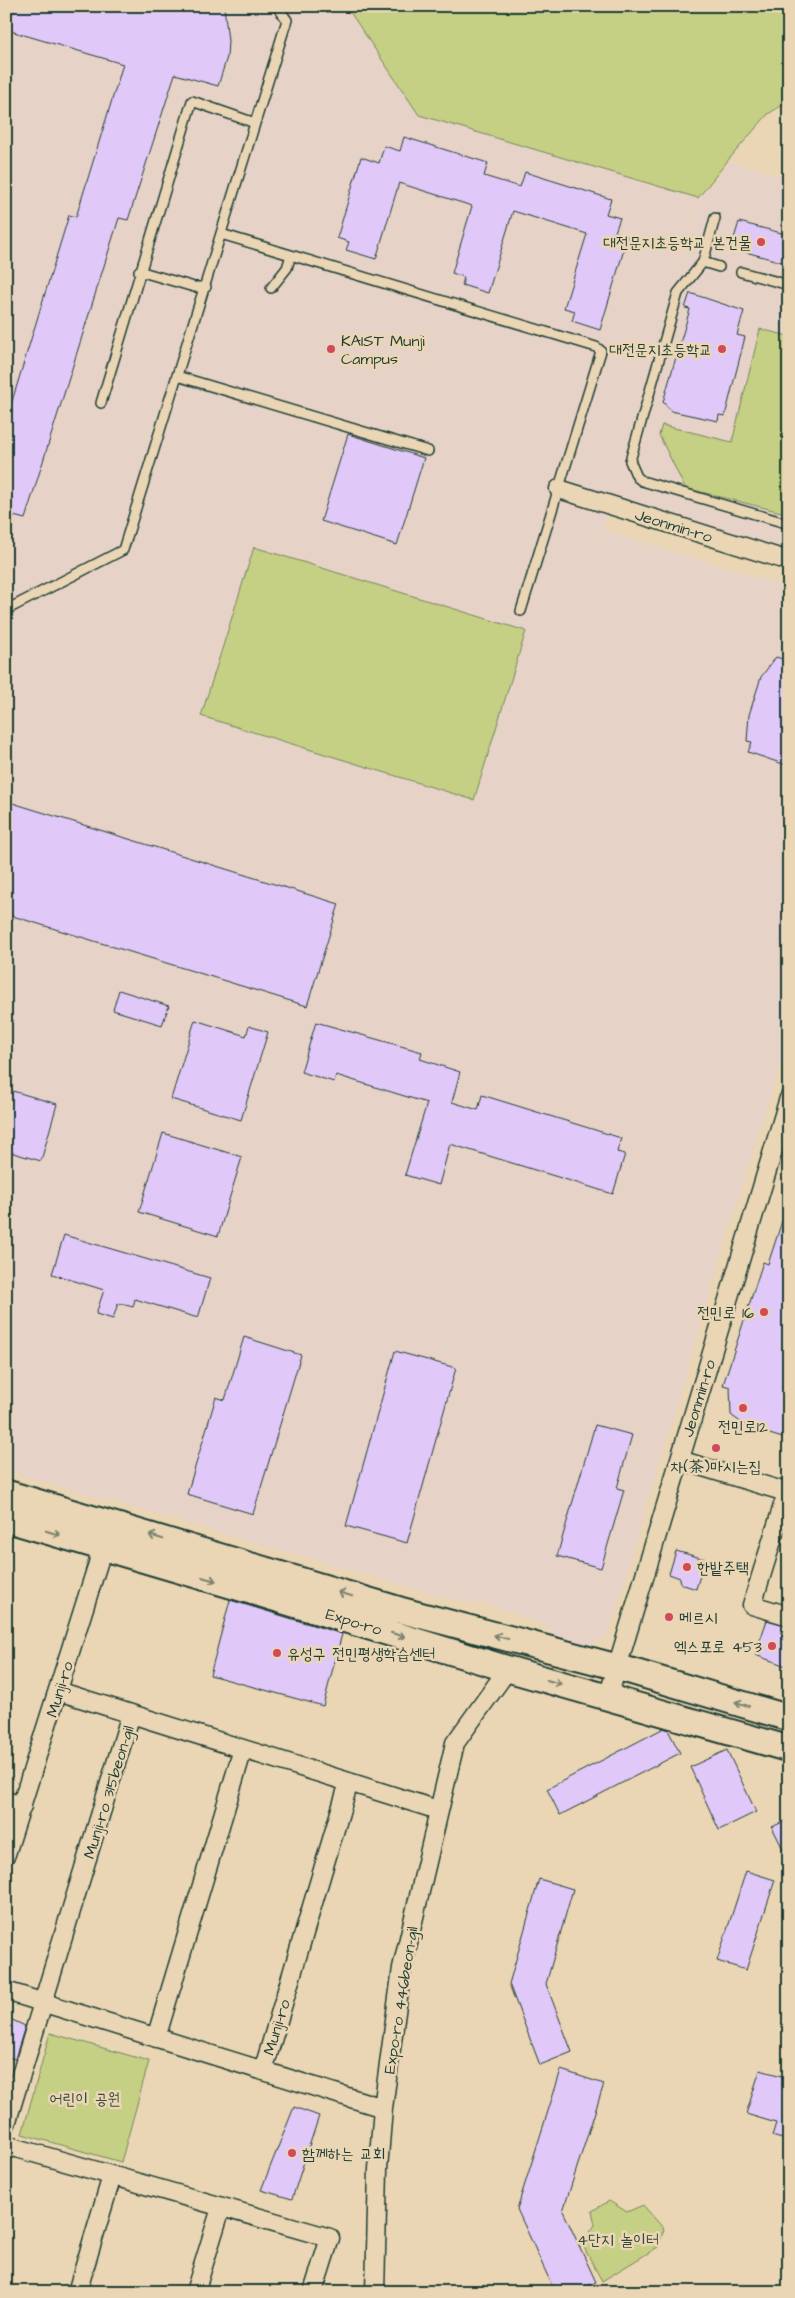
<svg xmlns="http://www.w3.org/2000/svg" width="795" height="2298" font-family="'Architects Daughter','LXGW WenKai TC','Poor Story',sans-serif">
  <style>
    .built { fill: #e7d2c8 }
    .green { fill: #c5d084; stroke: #72865c }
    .building { fill: #e0c8f8; stroke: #1f3d34 }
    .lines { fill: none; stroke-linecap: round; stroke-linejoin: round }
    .service-casing { stroke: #1f3d34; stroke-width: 12 }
    .minor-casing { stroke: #1f3d34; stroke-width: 21 }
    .secondary-casing { stroke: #1f3d34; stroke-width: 29 }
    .service { stroke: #ead6b4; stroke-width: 9 }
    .minor { stroke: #ead6b4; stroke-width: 18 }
    .secondary { stroke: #ead6b4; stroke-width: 25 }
    .oneway { stroke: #7a826e }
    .poi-dot { fill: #d1495b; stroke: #ead6b4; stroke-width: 2 }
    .labels { text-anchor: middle; stroke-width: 5; stroke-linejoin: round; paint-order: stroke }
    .poi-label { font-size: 16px; fill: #1f3d34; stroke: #ead6b4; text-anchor: start }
    .street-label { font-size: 16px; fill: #1f3d34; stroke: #ead6b4 }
    .park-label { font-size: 16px; fill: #304c3c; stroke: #ead6b4 }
  </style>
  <rect width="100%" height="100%" fill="#ead6b4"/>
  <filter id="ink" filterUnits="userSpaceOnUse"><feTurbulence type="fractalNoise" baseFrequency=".02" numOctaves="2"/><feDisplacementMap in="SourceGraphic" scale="10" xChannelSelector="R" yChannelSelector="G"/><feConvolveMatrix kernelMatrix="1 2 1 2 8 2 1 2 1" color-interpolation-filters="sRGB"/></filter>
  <g filter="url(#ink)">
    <path class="built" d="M6,6H346L419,115L698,198L656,348L699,199L730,161L789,179V553L613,500L603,530L789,587V1038L754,1146L608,1635L591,1646L560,1642L542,1624L494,1606L460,1601L401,1585L6,1471Z"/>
    <path class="green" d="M346,6H789V101L768,114L729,159L698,198L419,115Z
      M760,329L789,336V514L685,488L659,435L662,425L732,442Z
      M254,547L526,631L474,800L201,716Z
      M50,2033L149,2061L121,2162L22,2134Z
      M609,2201L627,2212L643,2205L664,2229L658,2247L602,2281L582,2244L595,2225L592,2211Z"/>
    <path class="building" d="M15,6H224L228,41L227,57L218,86L175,74L128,220L119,218L25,519L6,514V421L69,215L76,217L123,64L7,30Z
      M404,137L488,163L484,176L520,187L525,172L611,199L606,214L620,218L615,232L628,236L600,330L572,321L575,311L564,308L587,234L513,211L488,293L462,285L464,277L452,273L472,206L399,183L376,259L346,250L349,242L337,238L361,157L379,163L384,146L400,151Z
      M739,222L789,235V264L731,248Z
      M690,293L744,311L737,335L745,337L725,416L719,415L718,421L671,411L663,402L690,309L685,308Z
      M348,434L424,458L397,545L321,521Z
      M776,657L789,661V766L748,752L752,742L747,741L749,715L761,677Z
      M6,801L339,904L307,1006L6,914Z
      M119,990L169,1006L162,1025L113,1010Z
      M195,1020L246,1036L249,1026L268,1032L241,1120L171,1099Z
      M316,1022L422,1052L420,1059L460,1072L452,1102L478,1110L482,1095L621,1138L617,1152L625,1154L613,1194L450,1144L439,1185L405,1175L427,1103L336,1075L334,1082L301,1072Z
      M6,1089L57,1104L41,1161L6,1151Z
      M163,1133L242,1157L218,1236L139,1212Z
      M786,1209L789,1210V1440L747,1427L731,1415L730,1387L723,1385L763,1262L768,1264Z
      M64,1235L210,1278L198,1318L135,1299L133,1307L118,1303L113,1319L96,1314L104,1290L52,1274Z
      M244,1337L301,1355L253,1514L187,1494L216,1397L225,1400Z
      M395,1351L456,1368L407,1543L346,1526Z
      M595,1425L632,1435L617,1488L624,1490L601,1568L557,1556Z
      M676,1551L705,1559L696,1589L681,1584L680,1578L669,1574Z
      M230,1600L342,1634L323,1706L210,1675Z
      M767,1620L789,1626V1667L755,1655Z
      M664,1728L668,1730L680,1753L560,1815L547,1789Z
      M727,1750L756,1812L719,1830L690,1767Z
      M789,1819V1861L772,1827Z
      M746,1871L775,1880L746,1970L717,1961Z
      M539,1879L573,1889L546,1984L572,2052L540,2065L509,1984Z
      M6,2017L25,2026L15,2059L6,2057Z
      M561,2070L604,2084L563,2211L596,2282L574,2292H555L517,2209Z
      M760,2070L789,2078V2141L772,2136L776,2123L746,2114Z
      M294,2107L319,2116L292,2199L261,2190Z"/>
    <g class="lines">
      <g class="service-casing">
        <path id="service" d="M221,234L596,347L601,351L521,611
          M703,262L715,218
          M719,267L703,262L678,293L630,461L637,477L642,481L789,524
          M139,271L194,287H206
          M741,272L789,285
          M271,288L287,268L291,255
          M177,376L428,451
          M101,403L192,101L255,123
          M6,610L123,550L287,20L277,6"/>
      </g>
      <g class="minor-casing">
        <path id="minor" d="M559,489L789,561
          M680,1460L789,1493
          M789,1486L752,1605L789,1616
          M58,1691L438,1810
          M608,1697L789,1098
          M6,1801L22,1806
          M6,1854L106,1538
          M6,1991L383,2108
          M156,2038L243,1749
          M263,2071L349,1782
          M6,2124L131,1714
          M6,2145L330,2238L313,2292
          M77,2292L112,2176
          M195,2292L221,2208
          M375,2292L378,2169L383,2108L402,1968L455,1743L508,1669"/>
      </g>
      <g class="secondary-casing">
        <path id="secondary" d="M6,1493L400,1610L617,1667L789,1718
          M6,1519L261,1594L508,1669L789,1749"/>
      </g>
      <use href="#service" class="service"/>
      <use href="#minor" class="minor"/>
      <use href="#secondary" class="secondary"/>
    </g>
    <defs><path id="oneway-shaft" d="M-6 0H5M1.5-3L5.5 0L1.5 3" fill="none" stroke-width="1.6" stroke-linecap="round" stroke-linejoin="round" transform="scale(1.25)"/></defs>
    <g class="oneway">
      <use href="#oneway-shaft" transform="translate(53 1533) rotate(17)"/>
      <use href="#oneway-shaft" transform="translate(156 1537) rotate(-163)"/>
      <use href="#oneway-shaft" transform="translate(209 1579) rotate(16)"/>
      <use href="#oneway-shaft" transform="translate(345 1594) rotate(-163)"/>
      <use href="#oneway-shaft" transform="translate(398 1635) rotate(17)"/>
      <use href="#oneway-shaft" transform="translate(501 1637) rotate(-165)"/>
      <use href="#oneway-shaft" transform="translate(554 1682) rotate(16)"/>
      <use href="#oneway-shaft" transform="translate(742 1704) rotate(-163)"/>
    </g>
  </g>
  <g class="poi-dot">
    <circle cx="761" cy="242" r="5"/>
    <circle cx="331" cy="349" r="5"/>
    <circle cx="722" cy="349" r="5"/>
    <circle cx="764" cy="1312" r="5"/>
    <circle cx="743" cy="1408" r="5"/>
    <circle cx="716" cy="1448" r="5"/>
    <circle cx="687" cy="1567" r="5"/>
    <circle cx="669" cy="1617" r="5"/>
    <circle cx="772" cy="1646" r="5"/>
    <circle cx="277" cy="1653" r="5"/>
    <circle cx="292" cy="2153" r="5"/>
  </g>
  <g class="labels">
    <g class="poi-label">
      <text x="751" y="248" text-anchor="end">대전문지초등학교 본건물</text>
      <text x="341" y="346">KAIST Munji<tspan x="341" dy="18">Campus</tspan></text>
      <text x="712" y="355" text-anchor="end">대전문지초등학교</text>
      <text x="754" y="1318" text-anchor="end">전민로 16</text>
      <text x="743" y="1432" text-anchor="middle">전민로12</text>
      <text x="716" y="1472" text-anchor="middle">차(茶)마시는집</text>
      <text x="697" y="1573">한밭주택</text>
      <text x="679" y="1623">메르시</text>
      <text x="762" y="1652" text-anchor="end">엑스포로 453</text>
      <text x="287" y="1659">유성구 전민평생학습센터</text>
      <text x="302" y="2159">함께하는 교회</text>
    </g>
    <g class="street-label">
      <text transform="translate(674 525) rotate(17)" y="6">Jeonmin-ro</text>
      <text transform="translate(698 1398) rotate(-73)" y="6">Jeonmin-ro</text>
      <text transform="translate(354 1621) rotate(17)" y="6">Expo-ro</text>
      <text transform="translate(59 1689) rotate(-73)" y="6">Munji-ro</text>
      <text transform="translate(108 1792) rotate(-73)" y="6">Munji-ro 315beon-gil</text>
      <text transform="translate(400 2000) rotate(-81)" y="6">Expo-ro 446beon-gil</text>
      <text transform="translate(276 2027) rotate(-73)" y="6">Munji-ro</text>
    </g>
    <g class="park-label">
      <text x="85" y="2104">어린이 공원</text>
      <text x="618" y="2245">4단지 놀이터</text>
    </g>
  </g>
  <rect width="795" height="2298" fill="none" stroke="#ead6b4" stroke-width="25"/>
  <rect x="12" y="12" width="770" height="2273" fill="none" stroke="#1f3d34" stroke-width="2" filter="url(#ink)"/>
</svg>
